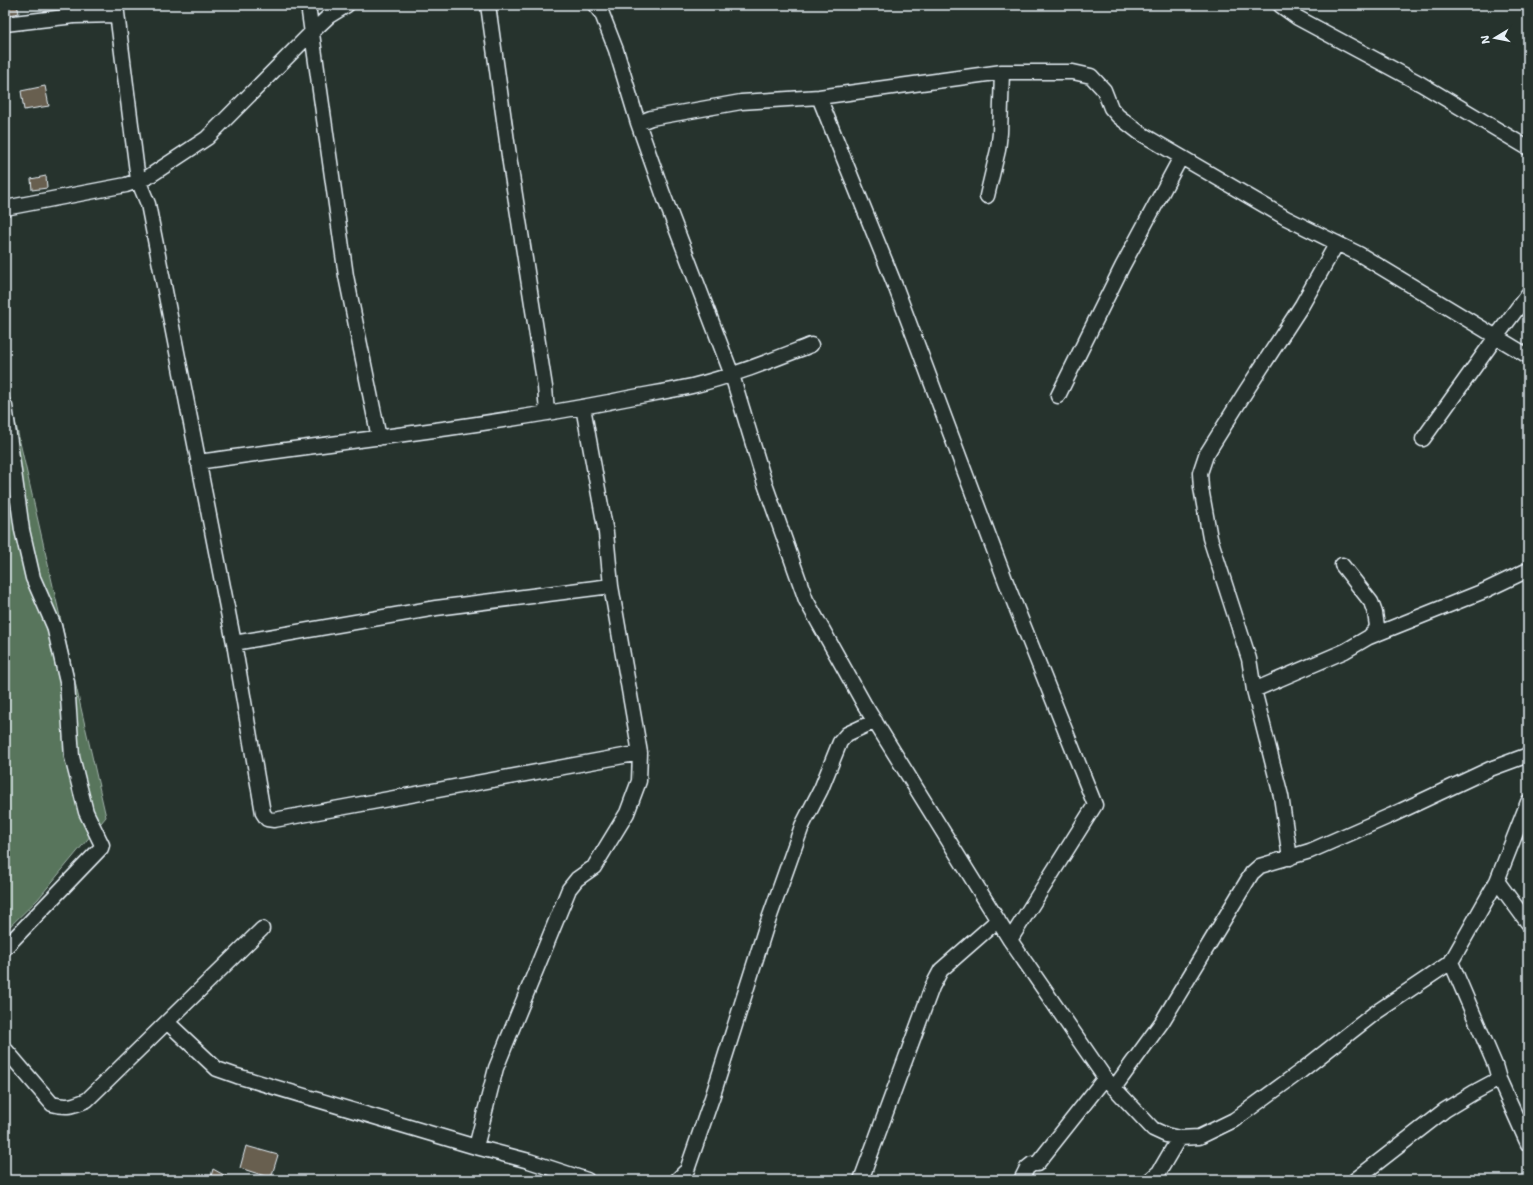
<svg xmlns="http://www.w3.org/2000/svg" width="1533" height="1185" font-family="'Shantell Sans',sans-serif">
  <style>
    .green { fill: #58745b; stroke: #a0b2aa }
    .building { fill: #675f50; stroke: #e8f1f8 }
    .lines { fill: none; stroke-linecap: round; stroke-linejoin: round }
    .minor-casing { stroke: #e8f1f8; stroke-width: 17 }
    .minor { stroke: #26332d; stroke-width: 14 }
  </style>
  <rect width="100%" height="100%" fill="#26332d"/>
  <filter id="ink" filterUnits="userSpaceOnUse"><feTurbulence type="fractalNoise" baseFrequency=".025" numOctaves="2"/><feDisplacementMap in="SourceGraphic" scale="8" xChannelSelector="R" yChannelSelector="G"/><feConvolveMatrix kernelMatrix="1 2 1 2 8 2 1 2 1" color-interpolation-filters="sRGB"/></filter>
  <g filter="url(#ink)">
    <path class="green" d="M5,377L106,817L38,899L5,931Z"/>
    <path class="building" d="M5,5H17L19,13L5,16Z
      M45,86L49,106L24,110L21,91Z
      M46,176L47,188L32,190L31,179Z
      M246,1146L278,1155L271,1178L240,1168Z
      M213,1169L233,1180H210Z"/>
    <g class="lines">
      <g class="minor-casing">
        <path id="minor" d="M116,5L138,180L148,204L234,643L263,813L267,819L274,820L640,753L611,586L606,533L583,407
          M308,5L346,276L379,438
          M488,5L510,163L545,387L547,413
          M595,5L602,14L616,50L638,123L663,194L732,375L765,484L806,600L864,704L1010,940L1105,1078L1153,1129L1166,1135L1179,1138L1199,1137L1234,1120L1301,1071L1375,1013L1451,962L1497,881L1528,802
          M1280,5L1298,18L1421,84L1528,148
          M5,24L74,16L117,15
          M819,97L896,288L1006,582L1095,805L1010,940
          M638,123L651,118L741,102L819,97L1002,72H1073L1091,76L1104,90L1111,108L1118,116L1140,133L1286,218L1359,254L1528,356
          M987,196L998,150L1000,133L1002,72
          M5,208L126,185L148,177L207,138L313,31L329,16L347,5
          M1058,396L1122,267L1181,157
          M5,406L22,530L33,578L54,626L67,682L72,757L86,812L102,845L101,848L5,948
          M1423,439L1496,337L1528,294
          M198,462C335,442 473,428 609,402C636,396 665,392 692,386C733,376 772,360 811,345
          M1369,637L1484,591L1528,570
          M234,643L436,608L611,586
          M1254,690L1345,651L1369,637L1375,631L1377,626L1375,613L1371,602L1342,565
          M1290,858L1281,796L1254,690L1249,659L1210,538L1201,488L1200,473L1206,455L1246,391L1302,305L1337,243
          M1497,881L1528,923
          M1451,962L1495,1065L1499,1079L1528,1144
          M167,1022L217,1069L237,1076L476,1147L529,1161L587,1180
          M5,1049L52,1104C67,1108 73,1106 87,1100L262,929
          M1114,1088L1162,1022L1252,873L1260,866L1310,851L1392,815L1490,769L1528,755
          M476,1147L496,1068L569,889L577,879L594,867L627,813L639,781L640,753
          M677,1180L687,1170L713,1095L765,930L802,826L821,789L840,742L847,734L875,721
          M861,1180L932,987L941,970L998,920
          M1021,1180L1027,1168L1032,1164H1037L1105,1078
          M1150,1180L1159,1172L1179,1138
          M1355,1180L1445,1110L1473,1093L1499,1079"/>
      </g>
      <use href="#minor" class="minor"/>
    </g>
  </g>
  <rect width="1533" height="1185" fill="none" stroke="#26332d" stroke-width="20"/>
  <rect x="10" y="10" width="1513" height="1165" fill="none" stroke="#e8f1f8" stroke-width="1.5" filter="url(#ink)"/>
  <g transform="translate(1495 38) rotate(260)" stroke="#26332d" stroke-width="3" paint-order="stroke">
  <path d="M0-3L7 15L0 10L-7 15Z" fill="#e8f1f8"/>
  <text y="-6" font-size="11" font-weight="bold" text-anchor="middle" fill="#e8f1f8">N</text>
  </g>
</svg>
